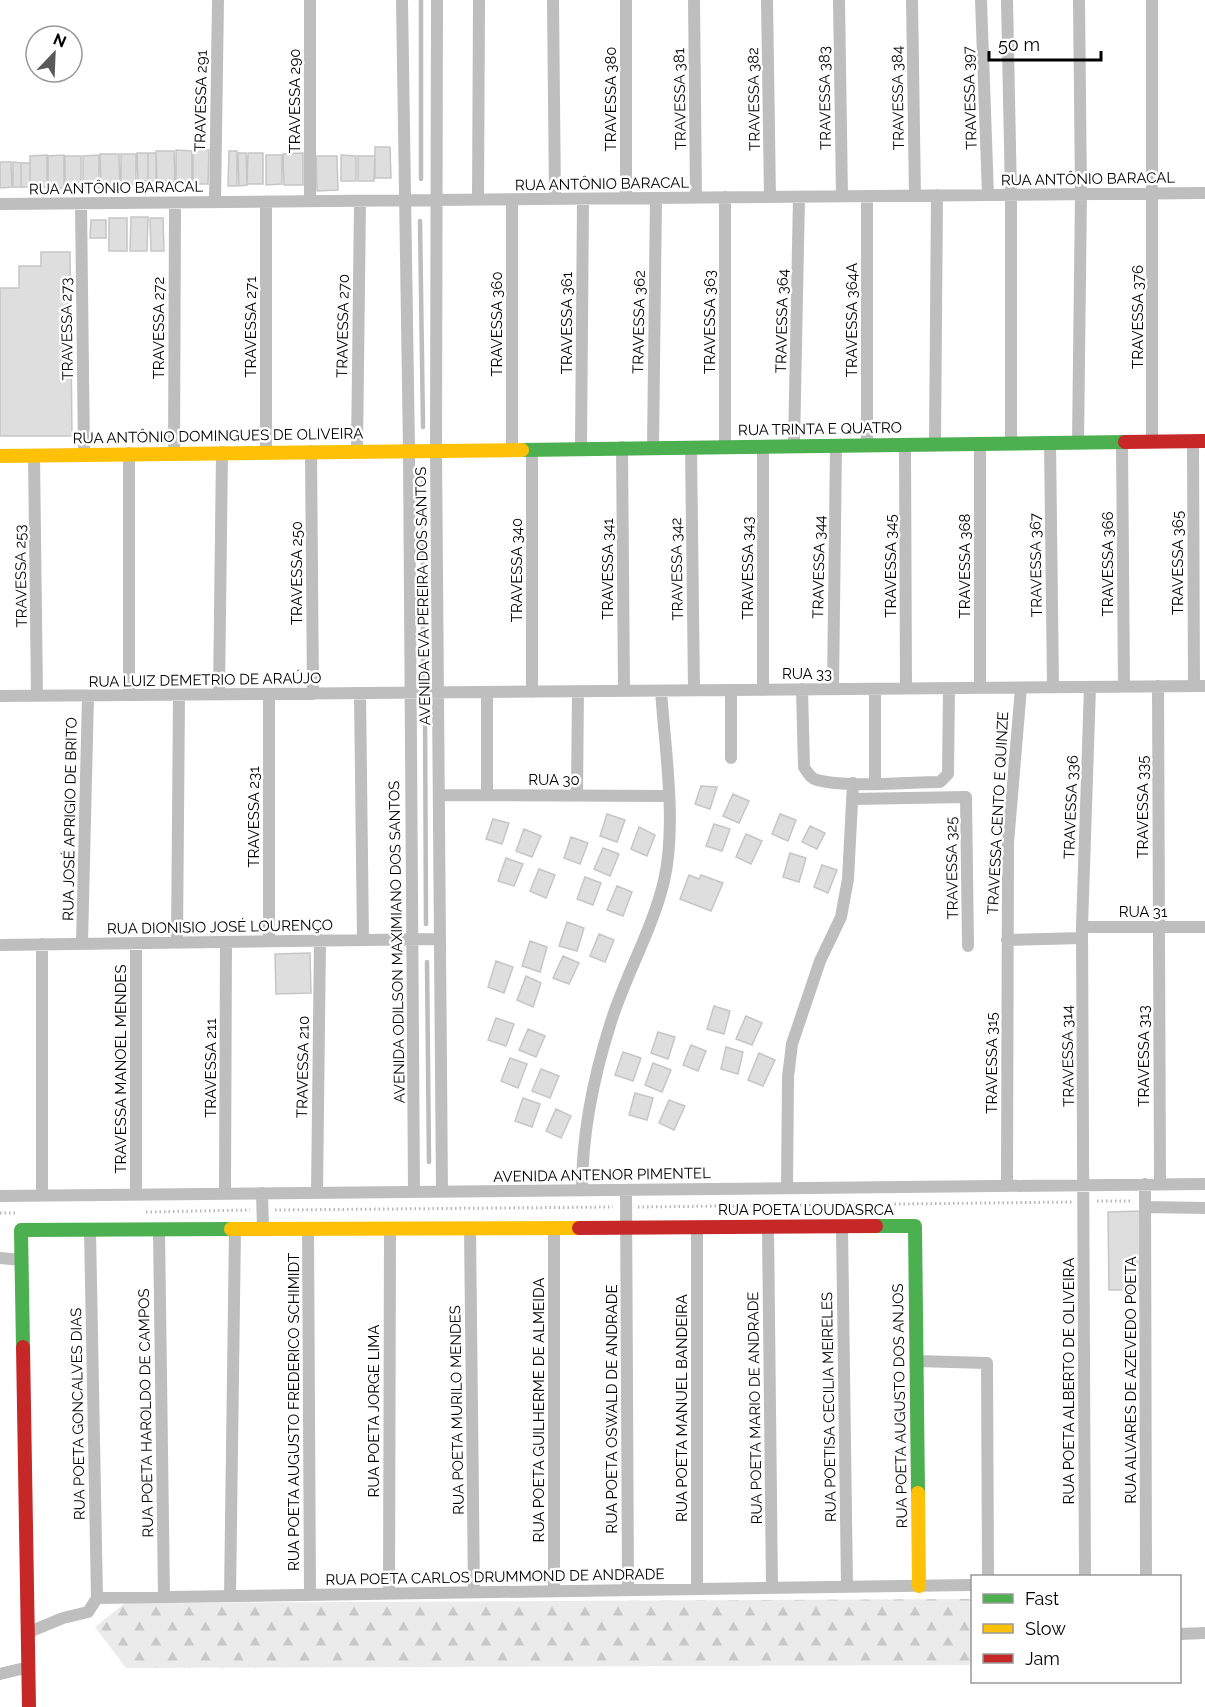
<svg xmlns="http://www.w3.org/2000/svg" width="1205" height="1707" font-family="Raleway,sans-serif">
  <style>
    .forest { fill: url(#forest-firs) }
    .lines { fill: none; stroke-linecap: round; stroke-linejoin: round }
    .stream { stroke: #bdbdbd; stroke-width: 4.5 }
    .building { fill: #dedede; stroke: #c6c6c6; stroke-width: 1.5 }
    .path { stroke: #b9b9b9; stroke-width: 3; stroke-dasharray: 1.5 3; stroke-linecap: butt }
    .street { stroke: #bebebe; stroke-width: 12 }
    .fast { stroke: #4caf50; stroke-width: 14 }
    .slow { stroke: #ffc107; stroke-width: 14 }
    .jam { stroke: #c62828; stroke-width: 14 }
    .labels { text-anchor: middle; stroke-width: 5; stroke-linejoin: round; paint-order: stroke }
    .street-label { font-size: 15px; fill: #000; stroke: #fff }
  </style>
  <defs>
    <pattern id="forest-firs" width="22" height="20" patternUnits="userSpaceOnUse" patternTransform="scale(1.5)"><rect width="22" height="20" fill="#ebebeb"/><path d="M5 1l3.5 6h-7zM16 11l3.5 6h-7z" fill="#c8c8c8"/></pattern>
  </defs>
  <rect width="100%" height="100%" fill="#fff"/>
  <path class="forest" d="M972,1599V1665L126,1668L95,1627L125,1603Z"/>
  <g class="lines">
    <path class="stream" d="M421,0V179
      M420,221L423,427
      M423,675V470
      M425,708L426,924
      M427,962L429,1162"/>
  </g>
  <path class="building" d="M375,147H390L391,178H375Z
    M176,150L192,151V184H176Z
    M193,150H209L208,184H193Z
    M156,151H174L175,184H157Z
    M229,151H237V186H228Z
    M137,153H148V181H138Z
    M148,153H156V181H148Z
    M238,153H246L247,185L239,186Z
    M248,153H263V184H247Z
    M303,153V185H284L283,154Z
    M100,154H119L120,186H101Z
    M121,154H136V184H121Z
    M47,155V187H30V156Z
    M64,155V188H48V156Z
    M99,155V188H83V156Z
    M266,155H282V184L266,185Z
    M341,155L356,156V181H341Z
    M65,156H81V188H65Z
    M316,156H337L338,190L317,191Z
    M358,156H375L374,181H358Z
    M0,162H11L12,187L0,188Z
    M13,162L21,163V187H13Z
    M21,163H30V187H21Z
    M131,217H148L147,251H130Z
    M109,218H127V251H109Z
    M150,218H163L164,251H151Z
    M91,220H106V238H90Z
    M41,252H70L72,436H0V288H19V266H41Z
    M701,786L717,787L710,809L695,804Z
    M733,794L749,801L739,823L723,816Z
    M607,814L625,820L617,842L600,836Z
    M780,814L796,820L788,841L772,834Z
    M493,819L509,823L502,844L486,839Z
    M714,824L730,829L722,851L706,846Z
    M810,826L825,833L817,849L802,842Z
    M639,827L655,835L647,856L631,849Z
    M524,829L541,836L532,857L516,851Z
    M746,834L762,841L751,864L736,857Z
    M571,837L588,843L580,864L564,858Z
    M603,848L619,854L610,876L594,869Z
    M790,853L806,858L799,882L783,877Z
    M506,858L523,864L514,886L498,881Z
    M822,865L837,870L828,893L814,887Z
    M539,869L555,875L546,898L530,891Z
    M689,875L699,879L701,875L723,883L711,911L680,899Z
    M585,877L601,883L593,905L577,899Z
    M617,886L632,892L623,916L607,910Z
    M567,922L584,928L577,951L559,946Z
    M599,934L614,940L605,962L590,956Z
    M530,941L547,947L540,972L522,966Z
    M310,953L311,993L276,994L275,954Z
    M563,956L579,963L569,984L553,978Z
    M496,961L513,967L504,993L488,987Z
    M526,976L541,983L533,1007L517,1000Z
    M714,1006L730,1011L724,1034L707,1029Z
    M746,1016L762,1023L752,1045L736,1039Z
    M496,1018L514,1024L506,1046L488,1040Z
    M528,1029L545,1036L536,1057L519,1050Z
    M658,1032L675,1037L668,1059L651,1053Z
    M691,1045L706,1051L698,1071L683,1065Z
    M726,1047L743,1052L738,1074L721,1069Z
    M623,1052L641,1058L633,1081L615,1075Z
    M759,1053L775,1060L763,1086L748,1080Z
    M510,1058L527,1064L518,1088L501,1081Z
    M653,1063L671,1070L662,1092L645,1085Z
    M541,1069L559,1076L550,1098L532,1091Z
    M635,1093L653,1098L647,1120L629,1115Z
    M523,1098L540,1104L532,1127L515,1121Z
    M669,1100L685,1106L674,1130L659,1123Z
    M556,1109L571,1116L561,1138L546,1131Z
    M1142,1211L1143,1290H1109L1108,1212Z"/>
  <g class="lines">
    <path class="path" d="M1097,1201H1132
      M638,1207L1072,1202
      M275,1210L613,1207
      M146,1212L250,1210
      M0,1213H16"/>
    <path class="street" d="M402,0L409,450L414,1192
      M437,0L436,450L442,1192
      M553,0L555,199
      M626,0V198
      M694,0L696,198
      M767,0L770,197
      M839,0L842,196
      M912,0L915,196
      M981,0L988,195
      M1007,0L1011,195V443
      M1152,0V441
      M512,199V449
      M478,200L479,0
      M310,201V0
      M215,202L218,0
      M266,202V452
      M0,204L1205,193
      M81,204L84,454
      M1193,441L1194,686
      M1050,442L1053,687
      M1078,442L1081,194L1079,0
      M1122,442L1124,687
      M980,443V688
      M905,444L906,688
      M935,444L937,195
      M794,445L799,197
      M867,445V196
      M725,446V197
      M763,446V690
      M622,447L624,691
      M653,447L656,198
      M691,447L694,690
      M581,448L583,199
      M532,449V692
      M311,451L313,694
      M357,451L360,201
      M129,453V695
      M174,453L175,203
      M34,456L37,696
      M1158,686L1160,1184
      M802,689L804,767C808,773 810,778 817,780C846,788 908,782 940,782L948,774L949,688
      M833,689L836,445
      M487,692V795
      M360,693L363,940
      M219,694L222,452
      M269,694V941
      M0,696L1205,686
      M731,758V690
      M875,782V689
      M439,795L668,796
      M577,795L578,691
      M852,799L966,797L968,946
      M1082,927H1205
      M1007,940L1082,938
      M177,942L179,695
      M82,943L88,696
      M136,943V1195
      M0,945L440,939
      M1145,1184L1146,1576
      M1007,1186L1008,843L1021,688
      M787,1188L788,1077L792,1044L820,961L841,917L848,879L853,783
      M582,1190C582,1134 593,1079 610,1025C625,976 652,931 664,881C677,825 665,749 661,691
      M626,1190L628,1590
      M262,1193L263,1229
      M317,1193L320,940
      M225,1194L226,942
      M0,1196L1205,1184
      M42,1196V944
      M1145,1207L1205,1208
      M697,1227V1589
      M768,1227L772,1588
      M842,1227L847,1587
      M470,1228L474,1592
      M554,1228V1591
      M308,1229L310,1595
      M90,1230L97,1598
      M159,1230L164,1597
      M0,1258L22,1260
      M916,1361L987,1363L988,1576
      M1085,1576L1082,927L1090,687
      M389,1594L390,1229
      M230,1596L235,1229
      M29,1632L63,1618L88,1612L97,1598L972,1585
      M1180,1634L1205,1633
      M0,1674L29,1667"/>
    <path class="fast" d="M522,450L1125,442
      M876,1226H915L918,1493
      M23,1347L21,1230L231,1229"/>
    <path class="slow" d="M0,456L522,450
      M231,1229L579,1228
      M918,1493L919,1586"/>
    <path class="jam" d="M1125,442L1205,441
      M579,1228L876,1226
      M23,1347L29,1707"/>
  </g>
  <g class="labels">
    <g class="street-label">
      <text transform="translate(825 98) rotate(-91)" y="5">TRAVESSA 383</text>
      <text transform="translate(898 98) rotate(-91)" y="5">TRAVESSA 384</text>
      <text transform="translate(970 98) rotate(-92)" y="5">TRAVESSA 397</text>
      <text transform="translate(611 99) rotate(-90)" y="5">TRAVESSA 380</text>
      <text transform="translate(680 99) rotate(-91)" y="5">TRAVESSA 381</text>
      <text transform="translate(754 99) rotate(-91)" y="5">TRAVESSA 382</text>
      <text transform="translate(201 101) rotate(-89)" y="5">TRAVESSA 291</text>
      <text transform="translate(295 101) rotate(-90)" y="5">TRAVESSA 290</text>
      <text transform="translate(1088 179) rotate(-1)" y="5">RUA ANTÔNIO BARACAL</text>
      <text transform="translate(602 184) rotate(-1)" y="5">RUA ANTÔNIO BARACAL</text>
      <text transform="translate(116 188) rotate(-1)" y="5">RUA ANTÔNIO BARACAL</text>
      <text transform="translate(1138 317) rotate(-90)" y="5">TRAVESSA 376</text>
      <text transform="translate(852 320) rotate(-90)" y="5">TRAVESSA 364A</text>
      <text transform="translate(782 321) rotate(-89)" y="5">TRAVESSA 364</text>
      <text transform="translate(639 322) rotate(-89)" y="5">TRAVESSA 362</text>
      <text transform="translate(710 322) rotate(-90)" y="5">TRAVESSA 363</text>
      <text transform="translate(567 323) rotate(-90)" y="5">TRAVESSA 361</text>
      <text transform="translate(497 324) rotate(-90)" y="5">TRAVESSA 360</text>
      <text transform="translate(343 326) rotate(-89)" y="5">TRAVESSA 270</text>
      <text transform="translate(251 327) rotate(-90)" y="5">TRAVESSA 271</text>
      <text transform="translate(159 328) rotate(-90)" y="5">TRAVESSA 272</text>
      <text transform="translate(67 329) rotate(-91)" y="5">TRAVESSA 273</text>
      <text transform="translate(820 429) rotate(-1)" y="5">RUA TRINTA E QUATRO</text>
      <text transform="translate(218 436) rotate(-1)" y="5">RUA ANTÔNIO DOMINGUES DE OLIVEIRA</text>
      <text transform="translate(1178 563) rotate(-90)" y="5">TRAVESSA 365</text>
      <text transform="translate(1108 564) rotate(-90)" y="5">TRAVESSA 366</text>
      <text transform="translate(1036 565) rotate(-91)" y="5">TRAVESSA 367</text>
      <text transform="translate(891 566) rotate(-90)" y="5">TRAVESSA 345</text>
      <text transform="translate(965 566) rotate(-90)" y="5">TRAVESSA 368</text>
      <text transform="translate(819 567) rotate(-89)" y="5">TRAVESSA 344</text>
      <text transform="translate(748 568) rotate(-90)" y="5">TRAVESSA 343</text>
      <text transform="translate(608 569) rotate(-90)" y="5">TRAVESSA 341</text>
      <text transform="translate(677 569) rotate(-91)" y="5">TRAVESSA 342</text>
      <text transform="translate(517 570) rotate(-90)" y="5">TRAVESSA 340</text>
      <text transform="translate(297 573) rotate(-90)" y="5">TRAVESSA 250</text>
      <text transform="translate(21 576) rotate(-91)" y="5">TRAVESSA 253</text>
      <text transform="translate(423 596) rotate(-91)" y="5">AVENIDA EVA PEREIRA DOS SANTOS</text>
      <text x="807" y="679">RUA 33</text>
      <text transform="translate(205 680) rotate(-1)" y="5">RUA LUIZ DEMETRIO DE ARAÚJO</text>
      <text x="554" y="785">RUA 30</text>
      <text transform="translate(1071 807) rotate(-88)" y="5">TRAVESSA 336</text>
      <text transform="translate(1143 807) rotate(-90)" y="5">TRAVESSA 335</text>
      <text transform="translate(998 813) rotate(-87)" y="5">TRAVESSA CENTO E QUINZE</text>
      <text transform="translate(254 817) rotate(-90)" y="5">TRAVESSA 231</text>
      <text transform="translate(70 819) rotate(-89)" y="5">RUA JOSÉ APRIGIO DE BRITO</text>
      <text transform="translate(952 868) rotate(-91)" y="5">TRAVESSA 325</text>
      <text x="1143" y="917">RUA 31</text>
      <text transform="translate(220 927) rotate(-1)" y="5">RUA DIONISIO JOSÉ LOURENÇO</text>
      <text transform="translate(397 942) rotate(-91)" y="5">AVENIDA ODILSON MAXIMIANO DOS SANTOS</text>
      <text transform="translate(1068 1056) rotate(-91)" y="5">TRAVESSA 314</text>
      <text transform="translate(1144 1056) rotate(-90)" y="5">TRAVESSA 313</text>
      <text transform="translate(992 1063) rotate(-90)" y="5">TRAVESSA 315</text>
      <text transform="translate(303 1067) rotate(-89)" y="5">TRAVESSA 210</text>
      <text transform="translate(211 1068) rotate(-90)" y="5">TRAVESSA 211</text>
      <text transform="translate(121 1069) rotate(-90)" y="5">TRAVESSA MANOEL MENDES</text>
      <text transform="translate(602 1175) rotate(-1)" y="5">AVENIDA ANTENOR PIMENTEL</text>
      <text x="806" y="1215">RUA POETA LOUDASRCA</text>
      <text transform="translate(1131 1380) rotate(-90)" y="5">RUA ALVARES DE AZEVEDO POETA</text>
      <text transform="translate(1069 1381) rotate(-90)" y="5">RUA POETA ALBERTO DE OLIVEIRA</text>
      <text transform="translate(900 1406) rotate(-91)" y="5">RUA POETA AUGUSTO DOS ANJOS</text>
      <text transform="translate(829 1407) rotate(-91)" y="5">RUA POETISA CECILIA MEIRELES</text>
      <text transform="translate(682 1408) rotate(-90)" y="5">RUA POETA MANUEL BANDEIRA</text>
      <text transform="translate(755 1408) rotate(-91)" y="5">RUA POETA MARIO DE ANDRADE</text>
      <text transform="translate(612 1409) rotate(-90)" y="5">RUA POETA OSWALD DE ANDRADE</text>
      <text transform="translate(457 1410) rotate(-91)" y="5">RUA POETA MURILO MENDES</text>
      <text transform="translate(539 1410) rotate(-90)" y="5">RUA POETA GUILHERME DE ALMEIDA</text>
      <text transform="translate(374 1411) rotate(-90)" y="5">RUA POETA JORGE LIMA</text>
      <text transform="translate(294 1412) rotate(-90)" y="5">RUA POETA AUGUSTO FREDERICO SCHIMIDT</text>
      <text transform="translate(146 1413) rotate(-91)" y="5">RUA POETA HAROLDO DE CAMPOS</text>
      <text transform="translate(78 1414) rotate(-91)" y="5">RUA POETA GONCALVES DIAS</text>
      <text transform="translate(495 1577) rotate(-1)" y="5">RUA POETA CARLOS DRUMMOND DE ANDRADE</text>
    </g>
  </g>
  <rect x="971" y="1575" width="210" height="108" fill="#ffffff" stroke="#999999" stroke-width="1.5"/>
  <rect x="983" y="1594" width="30" height="9" fill="#4caf50" stroke="#999999" stroke-width="1.5"/>
  <text x="1025" y="1605" font-size="18" fill="#000000">Fast</text>
  <rect x="983" y="1624" width="30" height="9" fill="#ffc107" stroke="#999999" stroke-width="1.5"/>
  <text x="1025" y="1635" font-size="18" fill="#000000">Slow</text>
  <rect x="983" y="1654" width="30" height="9" fill="#c62828" stroke="#999999" stroke-width="1.5"/>
  <text x="1025" y="1665" font-size="18" fill="#000000">Jam</text>
  <g transform="translate(54 54) rotate(23)"><circle r="28" fill="#ffffff" stroke="#999999" stroke-width="1.5"/>
  <path d="M0-4.5L10 22L0 15L-10 22Z" fill="#595959"/>
  <text y="-9" font-size="16" font-weight="bold" text-anchor="middle" fill="#000000">N</text>
  </g>
  <path d="M989 51v9h112v-9" fill="none" stroke="#000000" stroke-width="3"/>
  <text x="998" y="51" font-size="18" fill="#000000" stroke="#ffffff" stroke-width="4.5" paint-order="stroke">50 m</text>
</svg>
